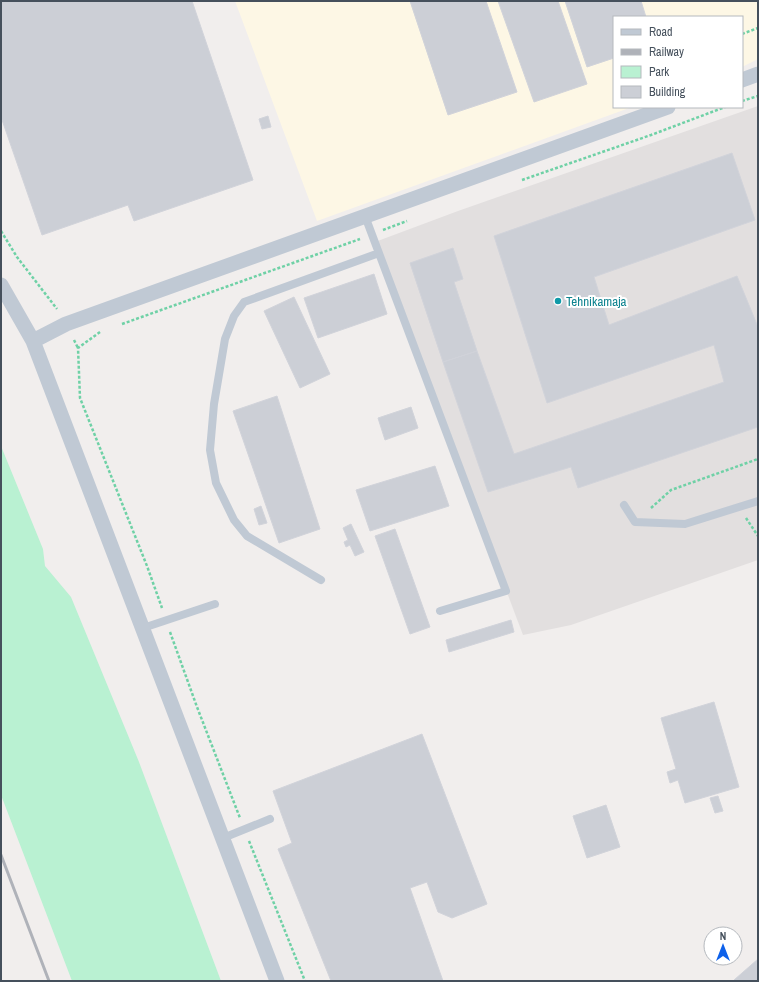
<svg xmlns="http://www.w3.org/2000/svg" width="759" height="982" font-family="'Archivo Narrow',sans-serif">
  <style>
    .commercial { fill: #fdf7e5 }
    .education { fill: #e2dfdf }
    .green { fill: #b9f1d2 }
    .building { fill: #cccfd6; stroke: #d1d3da }
    .lines { fill: none; stroke-linecap: round; stroke-linejoin: round }
    .path { stroke: #6fd1a6; stroke-width: 2.5; stroke-dasharray: 3 2; stroke-linecap: butt }
    .service { stroke: #c0c9d4; stroke-width: 8 }
    .minor { stroke: #c0c9d4; stroke-width: 15 }
    .rail { stroke: #afb2b9; stroke-width: 3 }
    .culture-dot { fill: #0f9aa8; stroke: #fff; stroke-width: 1.5 }
    .labels { text-anchor: middle; stroke-width: 4; stroke-linejoin: round; paint-order: stroke }
    .culture-label { font-size: 13px; fill: #0d838f; stroke: #fff; text-anchor: start }
  </style>
  <rect width="100%" height="100%" fill="#f1eeed"/>
  <path class="commercial" d="M235,1H758V59L742,67V17H614V107H632L317,221Z"/>
  <path class="education" d="M758,106V560L571,625L523,635L375,242L458,211Z"/>
  <path class="green" d="M1,446L43,549L45,566L71,597L139,762L221,981H72L1,795Z"/>
  <path class="building" d="M1,1H192L253,180L134,221L128,205L42,235L1,117Z
    M410,1H486L517,92L448,115Z
    M498,1H558L587,84L534,102Z
    M565,1H641L646,17H614V58L587,67Z
    M268,116L271,127L262,129L259,119Z
    M732,153L755,220L594,277L609,325L737,276L758,327V427L578,488L571,467L488,492L443,362L477,351L514,454L724,382L714,345L547,403L494,236Z
    M453,248L463,279L454,282L477,351L443,362L410,263Z
    M374,274L387,314L318,338L304,298Z
    M294,297L330,374L300,388L264,311Z
    M277,396L320,529L279,543L233,411Z
    M411,407L418,428L385,440L378,418Z
    M435,466L449,506L370,531L356,490Z
    M261,506L267,523L259,525L254,509Z
    M351,524L364,552L355,556L350,545L346,547L344,542L348,540L343,528Z
    M395,529L430,627L410,634L375,536Z
    M511,620L514,632L449,652L446,640Z
    M714,702L739,787L685,803L678,780L670,783L667,772L676,769L661,718Z
    M422,734L487,904L452,918L438,912L427,882L410,888L443,981H331L278,849L292,843L273,791Z
    M718,796L723,811L715,813L710,798Z
    M606,805L620,847L587,858L573,816Z
    M758,959V981H735L734,980Z"/>
  <g class="lines">
    <path class="path" d="M742,34L758,28
      M742,101L758,96
      M522,180L651,135L725,107
      M383,230L407,221
      M1,231L17,257L57,309
      M122,324L360,239
      M100,332L78,348L80,398L147,566L162,608
      M74,340L78,348
      M651,508L671,490L758,459
      M746,518L758,536
      M170,632L197,707L240,818
      M249,841L305,981"/>
    <path class="service" d="M365,216L506,591L440,611
      M624,505L635,522L685,524L758,501
      M321,580L247,536L234,520L216,483L210,450L214,404L225,339L234,316L244,302L379,253
      M143,628L215,604
      M223,838L270,819"/>
    <path class="minor" d="M742,80L758,74
      M1,285L33,341L277,981
      M33,341L66,324L668,107"/>
    <path class="rail" d="M1,855L49,981"/>
  </g>
  <circle class="culture-dot" cx="558" cy="301" r="4"/>
  <g class="labels">
    <g class="culture-label">
      <text x="566" y="306">Tehnikamaja</text>
    </g>
  </g>
  <rect width="759" height="982" fill="none" stroke="#45505c" stroke-width="4"/>
  <rect x="613" y="16" width="130" height="92" fill="#ffffff" stroke="#b5b9be"/>
  <rect x="621" y="29" width="20" height="6" fill="#c0c9d4" stroke="#b5b9be"/>
  <text x="649" y="36" font-size="12" fill="#45505c">Road</text>
  <rect x="621" y="49" width="20" height="6" fill="#afb2b9" stroke="#b5b9be"/>
  <text x="649" y="56" font-size="12" fill="#45505c">Railway</text>
  <rect x="621" y="66" width="20" height="12" fill="#b9f1d2" stroke="#b5b9be"/>
  <text x="649" y="76" font-size="12" fill="#45505c">Park</text>
  <rect x="621" y="86" width="20" height="12" fill="#cccfd6" stroke="#b5b9be"/>
  <text x="649" y="96" font-size="12" fill="#45505c">Building</text>
  <g transform="translate(723 946)"><circle r="19" fill="#ffffff" stroke="#b5b9be"/>
  <path d="M0-3L7 15L0 10L-7 15Z" fill="#0e61ea"/>
  <text y="-6" font-size="11" font-weight="bold" text-anchor="middle" fill="#45505c">N</text>
  </g>
</svg>
